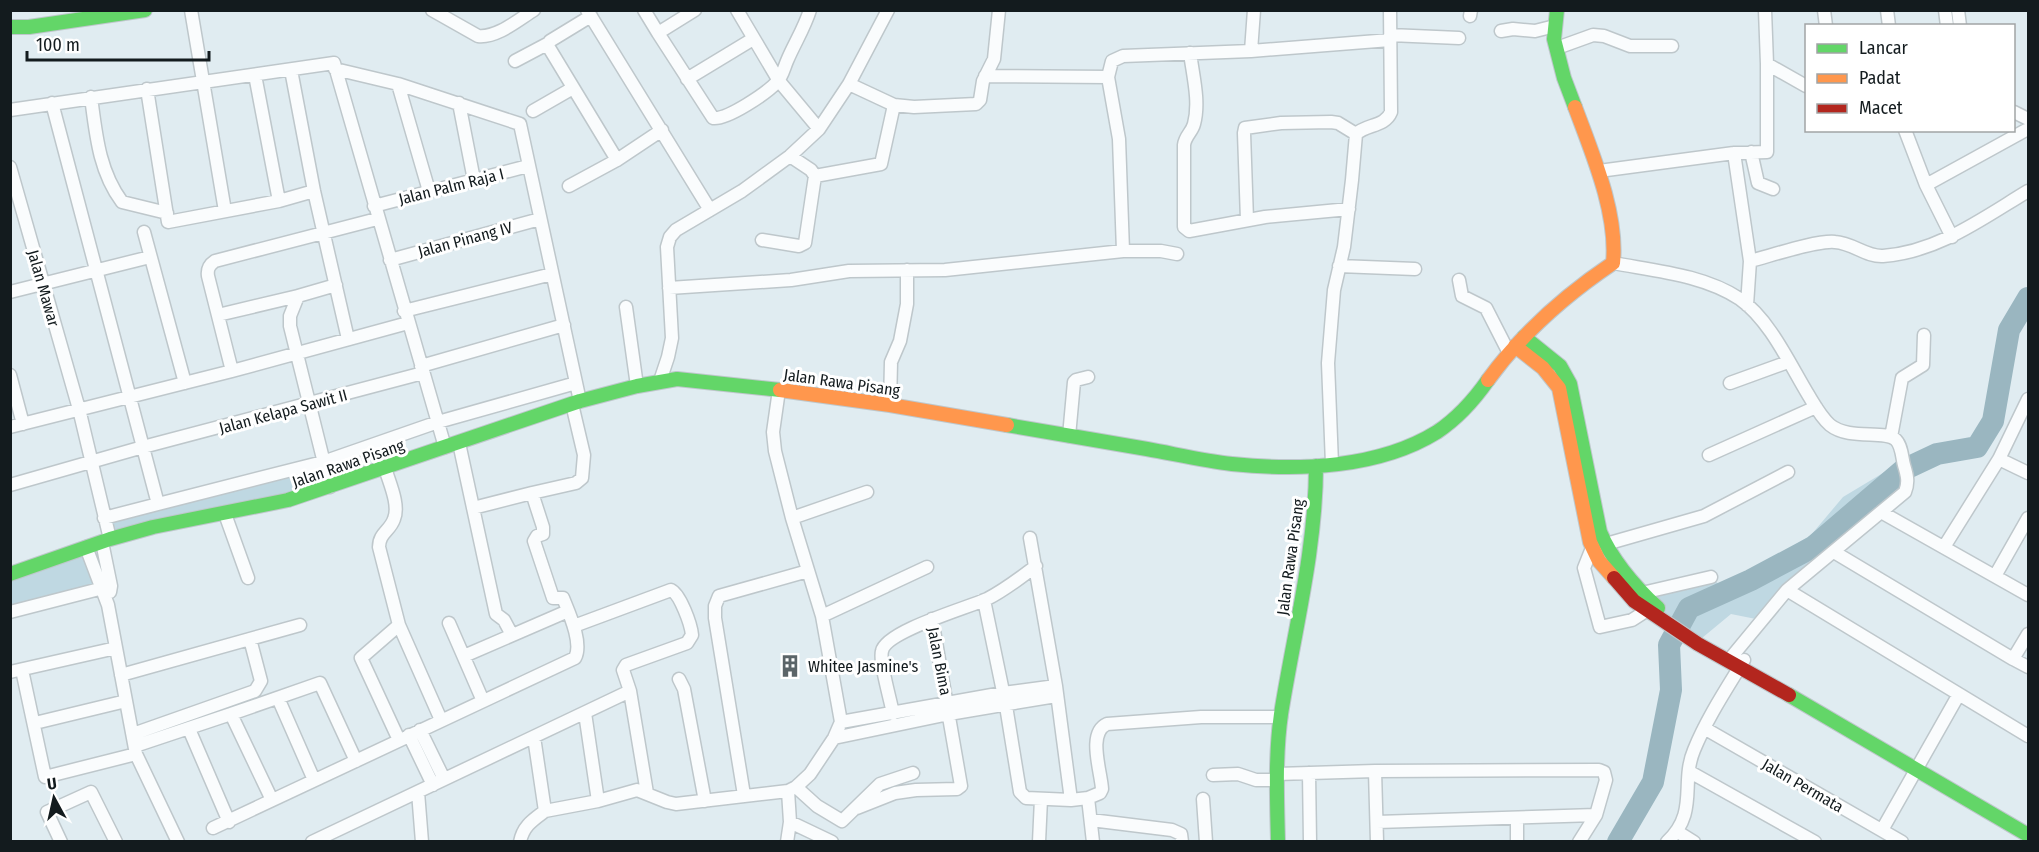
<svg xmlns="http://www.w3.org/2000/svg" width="2039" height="852" font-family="'Fira Sans Condensed',sans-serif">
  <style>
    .green { fill: #bfd8e2 }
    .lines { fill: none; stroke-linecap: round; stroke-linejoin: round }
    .river { stroke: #9ab6c0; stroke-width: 22 }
    .street-casing { stroke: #bec7cb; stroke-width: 15 }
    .fast-casing { stroke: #bec7cb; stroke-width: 16 }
    .slow-casing { stroke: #bec7cb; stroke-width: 16 }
    .jam-casing { stroke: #bec7cb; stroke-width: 16 }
    .street { stroke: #fafcfd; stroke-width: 12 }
    .fast { stroke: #63d668; stroke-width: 14 }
    .slow { stroke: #ff974d; stroke-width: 14 }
    .jam { stroke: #b3261e; stroke-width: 14 }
    .labels { text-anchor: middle; stroke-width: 6; stroke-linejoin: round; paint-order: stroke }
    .street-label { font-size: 16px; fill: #131b1e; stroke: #fff }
    .poi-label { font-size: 16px; fill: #131b1e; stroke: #fff; text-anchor: start }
  </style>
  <rect width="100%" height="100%" fill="#e0ecf1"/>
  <path class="green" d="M1903,461L1908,485L1761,620L1731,614L1702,638L1663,612L1642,593L1711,577L1723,588L1811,535L1843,497Z
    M323,462L330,487L110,539L104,518Z
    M86,547L101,589L11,612V574Z"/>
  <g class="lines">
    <path class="river" d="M1618,842L1653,782L1671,690L1669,645L1689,608L1751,580L1813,547L1903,470L1937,454L1977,447L1993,421L2009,330L2028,298"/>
    <g class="street-casing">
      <path id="street" d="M191,10L225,211
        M432,10L478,36C497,38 518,20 534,10
        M587,10L710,210
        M644,10L658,33L695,10
        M737,10L779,81L819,129
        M1824,10L1826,26
        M1887,10L1889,26
        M1945,10L1947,26
        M1958,10L1960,26
        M591,16L550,41L548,46L617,160
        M1470,16L1471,10
        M1501,31L1513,29L1535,31L1555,26
        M658,33L713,118C727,120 767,93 777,82C782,77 784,68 787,61C794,44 804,29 810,10
        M1390,35L1459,38
        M1557,48L1593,35L1604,36L1630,46H1672
        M1251,51L1254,10
        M1190,53C1193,76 1200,102 1194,124C1192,132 1185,136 1184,145V227L1189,231L1265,217L1349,209
        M515,61L549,43
        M1767,64L1806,86
        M335,69L398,84L520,124L580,401
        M291,70L314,191L348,339
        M255,75L279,201
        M985,76L1108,77L1112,61L1123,56L1251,51L1390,40
        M687,79L753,39
        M398,84L429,191
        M849,84L894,105L914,107L976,104L980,100L983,81L994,59L999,10
        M147,89L168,222L279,201L314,191
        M91,97C96,135 99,171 122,202L167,213
        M52,103L158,504L104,518
        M459,103L474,180
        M10,110L334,63L445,447
        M533,111L573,88
        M2014,112L2028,119
        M1905,130L1926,185L1952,237
        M1751,152L1758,183L1773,189
        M1734,153L1750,261
        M10,167L79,409L110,539
        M1599,171L1734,153L1767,152V64L1765,10
        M815,176L881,164L894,105
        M1926,185L2026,130
        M569,186L617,160L662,130
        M374,206L528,166
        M1247,220L1244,133L1245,128L1281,123L1331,122L1338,123L1356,134
        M144,232L185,383
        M762,240L799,246L805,243L815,176L811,170L790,156
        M1123,251H1161L1177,254
        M390,260L540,219
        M1613,263C1656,271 1704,275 1740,299C1770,320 1790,365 1809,396C1815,406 1821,417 1830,425C1850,441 1885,429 1896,440C1902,446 1902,458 1904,465C1907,475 1909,482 1905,492L1787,590L1729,660
        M1339,266L1415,269
        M1459,280L1462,296L1486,308L1509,353
        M669,288L791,280L849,271L945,270L1123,251L1119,139L1108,77
        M10,292L150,257
        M1747,305L1750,261C1770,256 1817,240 1835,242C1853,243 1866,257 1883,256C1938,252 1983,218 2028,191
        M626,307L637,386
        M404,311L552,274
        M218,315L298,296
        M421,366L564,325
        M232,371L208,276C207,269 209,265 215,261L377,219
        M10,375L23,424
        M660,381L668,357L672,338L667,247L670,237L676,230L742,191L790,156L819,129L849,84L888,10
        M1730,383L1788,362
        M890,405L891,362L900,341L907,304V270
        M10,427L232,371L408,323
        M1069,436L1074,382L1076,380L1088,377
        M1891,437L1902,378L1923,365L1924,335
        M459,443L496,614L504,620L512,635
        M1709,455L1816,407
        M1999,459L2028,473
        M1332,464L1328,363L1334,290L1344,247L1352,180L1356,134C1366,124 1385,127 1391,112L1390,10
        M385,468C389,482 400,505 394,519C390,531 379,533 379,547L399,625
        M10,485L143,447L423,373
        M330,487L290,326V316L298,296L336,285
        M158,504L323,462L438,422L576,383
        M473,508L532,493
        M1881,512L2028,595
        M225,514L248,578
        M792,518L867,492
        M1030,538L1056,686L1071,800
        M102,542L111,586L110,592
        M86,547L108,605L136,754L178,842
        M1944,547L1999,459L2028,399
        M1834,552L2013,659L2028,634
        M1995,576L2028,518
        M1787,590L2028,736
        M1638,597L1642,593L1711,577
        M984,600L1006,706L1020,792L1026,798L1071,800L1088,798L1093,842
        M1646,611L1632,620L1600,627L1584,568L1592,548L1704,516L1788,472
        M10,612L111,586
        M822,616L927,567
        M449,623L483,701
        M574,626L671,590C680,594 691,624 692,635L687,643L626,665L623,670L630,691L647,793
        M464,656L568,611
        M2013,659L2028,667
        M22,670L45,777L136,754
        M10,672L116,648
        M121,675L300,625
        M679,679L684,689L705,801
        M278,698L314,780
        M585,713L598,801
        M231,714L320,683L356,761
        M893,714C891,701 879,662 882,651C886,631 967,608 987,599C1005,590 1020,578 1036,566
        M841,722L1003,693L1056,686
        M35,723L126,701
        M1704,728L1902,842
        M189,729L229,822
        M420,730L444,779
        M133,734L255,691L261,681L250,639
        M409,735L433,785
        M534,737L545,811L598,801L637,790L667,802L676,804L788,791L796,787L810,774L834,738L841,722L822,616L792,518L775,451L773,432L779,390
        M834,738L949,714L1056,696
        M399,740L361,658L399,625L441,720
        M135,746L231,714L272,800
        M1375,771L1377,842
        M1690,772L1815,842
        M1309,773L1310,842
        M1277,774L1375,771L1599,770L1604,772L1606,780L1596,815L1579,842
        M1213,775L1238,774L1256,780H1277
        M796,787L817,806L842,821L880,784L913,773
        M418,792L422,842
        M744,795L715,618V606L719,596L808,571
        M1088,798L1100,793L1102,789C1101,771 1087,733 1107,724L1201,717H1281
        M1203,799L1206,842
        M857,808L895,793L916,790L957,789L961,786L932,619
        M1517,818V842
        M1091,820L1172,830L1181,834L1182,842
        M790,822L832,842
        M1377,822L1596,815
        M213,828L575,658C583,643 569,613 563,598H553L534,541L537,536L543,534V527L532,493L576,483L582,478L584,455L572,404
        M1882,830L1959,694
        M1678,832L1694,842
        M61,842L47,812L91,792L116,842
        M312,842L630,691
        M520,842C523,826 533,820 545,811
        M787,842L790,822L788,791
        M1039,842L1041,799
        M1667,842C1699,812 1680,783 1694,750C1707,718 1727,688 1744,660"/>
    </g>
    <g class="fast-casing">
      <path id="fast" d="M1557,10L1554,39L1564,78L1575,107
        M10,27H29L145,10
        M1524,337L1560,366L1570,384L1600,532C1613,562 1634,586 1658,608
        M1007,425C1054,433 1100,441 1147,449C1175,454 1204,461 1232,464C1299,471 1379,468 1437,432C1458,418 1474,400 1488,380
        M10,574L110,539L153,527L288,500L580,401L637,386L677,379L780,390
        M1789,695L2028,835
        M1278,842C1277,800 1275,756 1281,714C1294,632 1316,550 1316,466"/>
    </g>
    <g class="slow-casing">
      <path id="slow" d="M1515,346L1543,368L1559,388L1590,542L1599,561L1614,578
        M1488,380C1522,333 1564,296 1613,263C1618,213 1592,153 1575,107
        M780,390L890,405L1007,425"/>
    </g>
    <g class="jam-casing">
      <path id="jam" d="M1614,578L1634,601L1698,644L1789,695"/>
    </g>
    <use href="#street" class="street"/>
    <use href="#fast" class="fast"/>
    <use href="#slow" class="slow"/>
    <use href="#jam" class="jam"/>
  </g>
  <defs>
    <g id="building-bare" transform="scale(1.8)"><path d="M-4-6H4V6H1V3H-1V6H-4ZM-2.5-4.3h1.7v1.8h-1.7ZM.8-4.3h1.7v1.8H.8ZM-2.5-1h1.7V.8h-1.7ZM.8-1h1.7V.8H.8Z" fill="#5b6468" stroke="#fff" stroke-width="2.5" paint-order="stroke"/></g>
  </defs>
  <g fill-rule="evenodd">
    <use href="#building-bare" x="790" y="666"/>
  </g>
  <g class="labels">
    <g class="street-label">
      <text transform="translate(451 186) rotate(-14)" y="6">Jalan Palm Raja I</text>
      <text transform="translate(465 239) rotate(-15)" y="6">Jalan Pinang IV</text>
      <text transform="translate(44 288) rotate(74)" y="6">Jalan Mawar</text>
      <text transform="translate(842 382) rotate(8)" y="6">Jalan Rawa Pisang</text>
      <text transform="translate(283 411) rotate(-15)" y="6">Jalan Kelapa Sawit II</text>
      <text transform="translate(348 463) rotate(-19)" y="6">Jalan Rawa Pisang</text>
      <text transform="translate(1290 557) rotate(-82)" y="6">Jalan Rawa Pisang</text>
      <text transform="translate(940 661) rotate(79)" y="6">Jalan Bima</text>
      <text transform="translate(1803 785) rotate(30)" y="6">Jalan Permata</text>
    </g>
    <g class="poi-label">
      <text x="808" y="672">Whitee Jasmine's</text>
    </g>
  </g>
  <rect width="2039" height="852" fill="none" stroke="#131b1e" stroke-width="24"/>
  <rect x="1805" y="24" width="210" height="108" fill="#ffffff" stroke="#a1a4a5" stroke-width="1.5"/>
  <rect x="1817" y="44" width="30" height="9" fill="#63d668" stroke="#a1a4a5" stroke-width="1.5"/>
  <text x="1859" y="54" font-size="18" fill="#131b1e">Lancar</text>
  <rect x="1817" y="74" width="30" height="9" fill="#ff974d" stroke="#a1a4a5" stroke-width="1.5"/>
  <text x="1859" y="84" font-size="18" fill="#131b1e">Padat</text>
  <rect x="1817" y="104" width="30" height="9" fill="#b3261e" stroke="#a1a4a5" stroke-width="1.5"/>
  <text x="1859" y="114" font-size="18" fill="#131b1e">Macet</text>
  <g transform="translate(54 798) rotate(352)" stroke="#ffffff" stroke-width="4.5" paint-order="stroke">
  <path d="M0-4.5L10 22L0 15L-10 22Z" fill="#131b1e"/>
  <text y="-9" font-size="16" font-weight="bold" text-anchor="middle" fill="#131b1e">U</text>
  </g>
  <path d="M27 51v9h182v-9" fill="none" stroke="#131b1e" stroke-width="3"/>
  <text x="36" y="51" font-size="18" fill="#131b1e" stroke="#ffffff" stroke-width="4.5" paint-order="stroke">100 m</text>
</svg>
